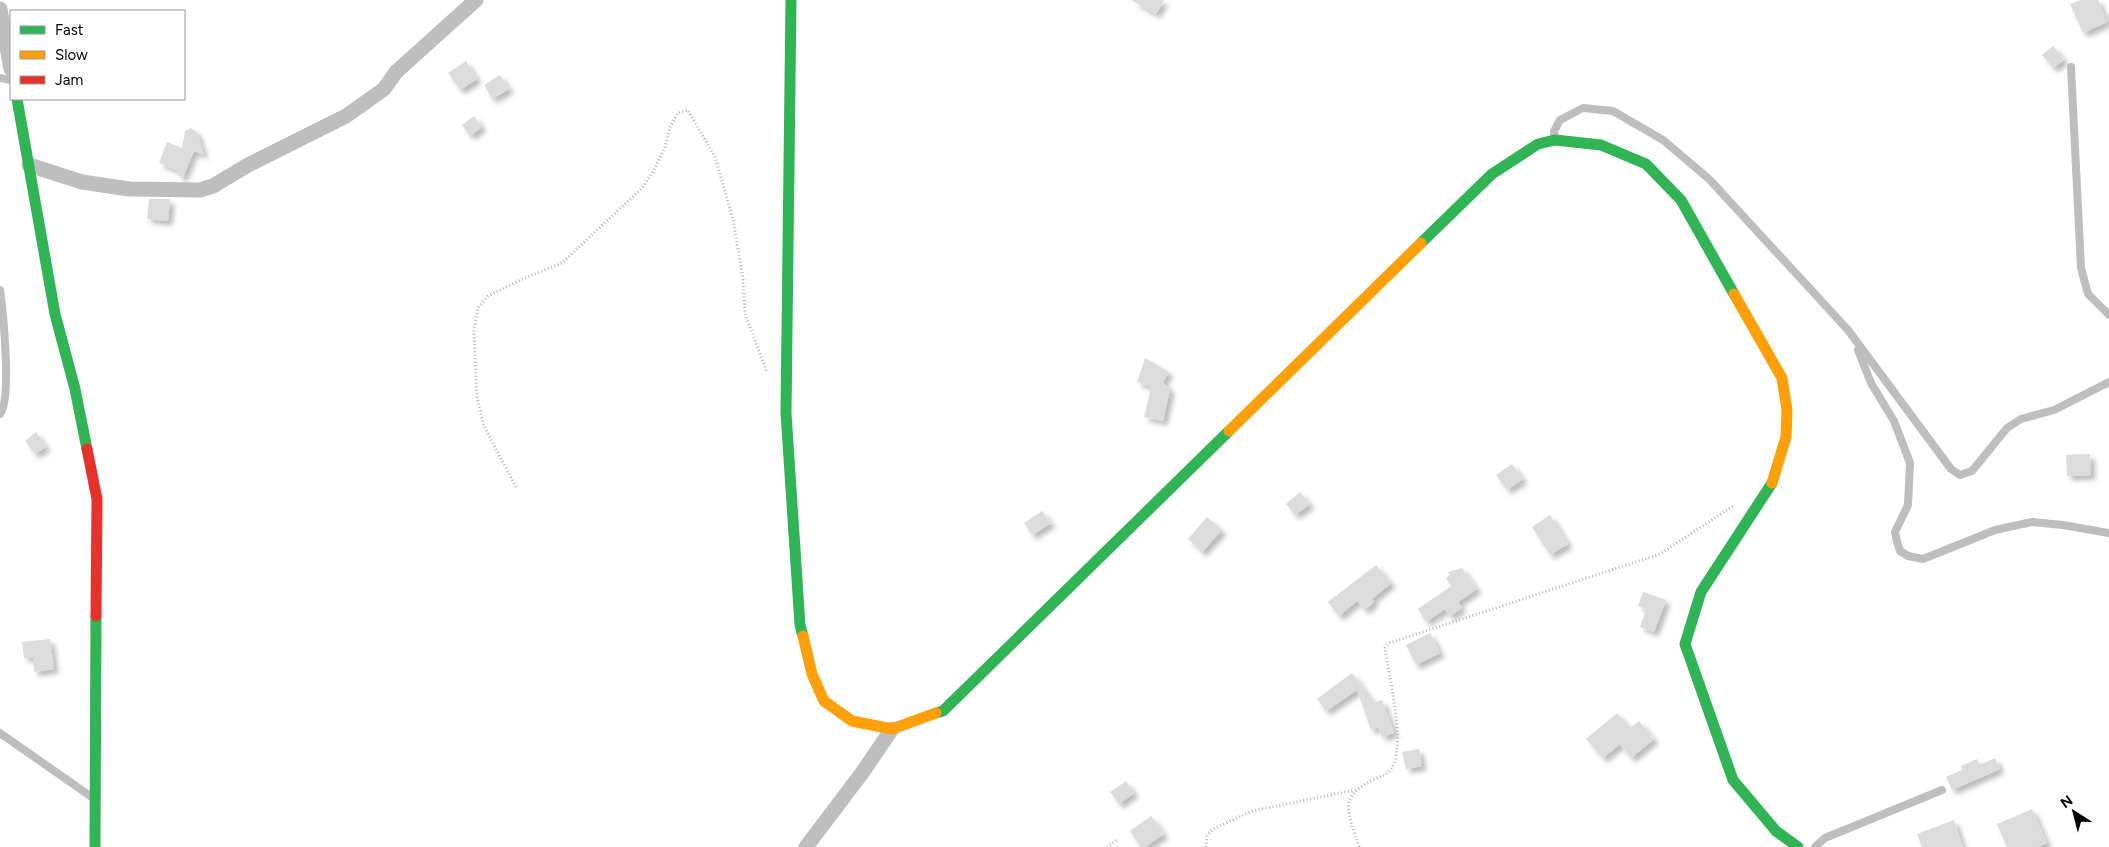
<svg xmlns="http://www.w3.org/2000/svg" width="2109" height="847" font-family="Figtree,sans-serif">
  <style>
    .building { fill: #dcdcdc; filter: url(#shadow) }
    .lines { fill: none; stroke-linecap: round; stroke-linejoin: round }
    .path { stroke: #b8b8b8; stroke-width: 3; stroke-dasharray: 1 2.5; stroke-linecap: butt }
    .lane { stroke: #bebebe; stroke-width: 8 }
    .street { stroke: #bebebe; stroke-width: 15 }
    .fast { stroke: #30b455; stroke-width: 11 }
    .slow { stroke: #ff9f0a; stroke-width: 11 }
    .jam { stroke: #e5322d; stroke-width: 11 }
  </style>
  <defs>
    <filter id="shadow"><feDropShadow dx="4.5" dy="4.5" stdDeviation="2.5" flood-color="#0004"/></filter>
  </defs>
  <rect width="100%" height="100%" fill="#fff"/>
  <path class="building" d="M1131,0H1164L1156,14Z
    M2080,0H2098L2107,22L2083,33L2070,4Z
    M2053,46L2064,60L2053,68L2042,55Z
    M466,61L477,79L460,90L448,73Z
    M500,75L509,89L492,99L484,85Z
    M474,116L482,127L470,136L462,125Z
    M191,128L197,132L204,155L194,151L183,177L178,176L179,171L159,163L167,142L182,148L185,131Z
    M149,199H170L168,221L147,219Z
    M1145,358L1169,372L1163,382L1170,389L1163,421L1144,417L1151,387L1137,382Z
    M36,432L46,447L35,454L25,441Z
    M2090,454L2091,475L2067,476L2066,455Z
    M1512,464L1523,479L1507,490L1496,475Z
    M1300,492L1310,504L1295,515L1286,504Z
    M1042,511L1051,523L1032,535L1024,523Z
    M1550,515L1568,544L1550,555L1532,527Z
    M1207,517L1222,530L1202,552L1188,539Z
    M1376,565L1391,583L1372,599L1374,602L1365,610L1357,601L1339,616L1328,602Z
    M1462,568L1477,589L1458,602L1462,608L1450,616L1445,609L1426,622L1418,609L1451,586L1446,578L1450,575L1448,572Z
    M1643,592L1666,600L1654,632L1640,627L1646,609L1638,606Z
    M1430,633L1440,653L1416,665L1406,645Z
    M50,639L54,669L34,672L33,657L24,658L22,642Z
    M1352,673L1374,703L1382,700L1394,733L1382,737L1378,727L1371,730L1357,690L1326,711L1317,699Z
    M1617,713L1630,728L1639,721L1654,739L1631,758L1620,744L1603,758L1586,739Z
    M1419,749L1422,766L1406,769L1402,752Z
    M1995,758L2000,769L1952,790L1946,777L1962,770L1961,766L1977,759L1979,765Z
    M1126,781L1134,793L1119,804L1110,792Z
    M2032,809L2047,843L2037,847H2007L1997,824Z
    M1151,816L1164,834L1145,847H1141L1130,831Z
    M1954,820L1963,847H1922L1917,834Z"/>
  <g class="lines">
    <path class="path" d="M516,487L484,426L477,398L474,330L478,308L488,296L527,277L562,263L642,188L653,172L665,147L670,127L678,113L688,110L715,157L733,219L743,279L745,313L767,373
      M1107,847L1117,840
      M1206,847L1207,836L1213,829L1252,811L1355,790
      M1359,847C1348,810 1336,797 1377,778C1385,775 1391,772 1394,763C1404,737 1389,677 1385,648L1389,643L1660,554L1733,506"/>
    <path class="lane" d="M2071,67L2081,268L2088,294L2109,315
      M0,78L11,80
      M1554,138V131L1560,120L1583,108L1613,111L1663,140L1709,179L1848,330L1951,469L1960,475L1972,471L2007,428L2021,419L2054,410L2109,382
      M0,290C3,311 12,400 0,414
      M1858,350L1871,383L1894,421L1910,463L1908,505L1895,532L1897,542L1900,551L1908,556L1923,559L1995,530L2032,522L2063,525L2109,533
      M0,733L93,798
      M1815,847L1825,838L1942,790"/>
    <path class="street" d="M0,9L11,69
      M29,165L82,182L129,189L200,190L213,186L248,165L346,116L384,89L396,72L476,0
      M806,847L862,773L892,729"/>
    <path class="fast" d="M791,0L786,413L800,625L803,636
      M17,99L55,314L75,389L87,449
      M1421,243L1492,174L1538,144L1555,140L1601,145L1646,164L1681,200L1734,294
      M1772,483L1701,592L1685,644L1733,780L1776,831L1798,847
      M936,713L943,711L1229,431
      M95,847L96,616"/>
    <path class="slow" d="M1734,294L1782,378L1787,410L1786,437L1772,483
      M1229,431L1421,243
      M803,636L812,674L824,701L852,721L892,729L936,713"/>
    <path class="jam" d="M87,449L97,499L96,616"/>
  </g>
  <rect x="10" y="10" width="175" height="90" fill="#ffffff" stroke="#999999"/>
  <rect x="20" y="26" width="25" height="8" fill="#30b455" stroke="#999999"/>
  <text x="55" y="35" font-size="15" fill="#000000">Fast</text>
  <rect x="20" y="51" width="25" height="8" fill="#ff9f0a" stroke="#999999"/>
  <text x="55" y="60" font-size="15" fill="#000000">Slow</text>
  <rect x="20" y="76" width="25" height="8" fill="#e5322d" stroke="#999999"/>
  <text x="55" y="85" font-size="15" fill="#000000">Jam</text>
  <g transform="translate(2074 812) rotate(324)" stroke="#ffffff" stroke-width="4" paint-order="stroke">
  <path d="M0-4L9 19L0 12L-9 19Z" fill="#000000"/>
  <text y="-8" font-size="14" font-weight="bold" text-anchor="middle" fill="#000000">N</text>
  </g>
</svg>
